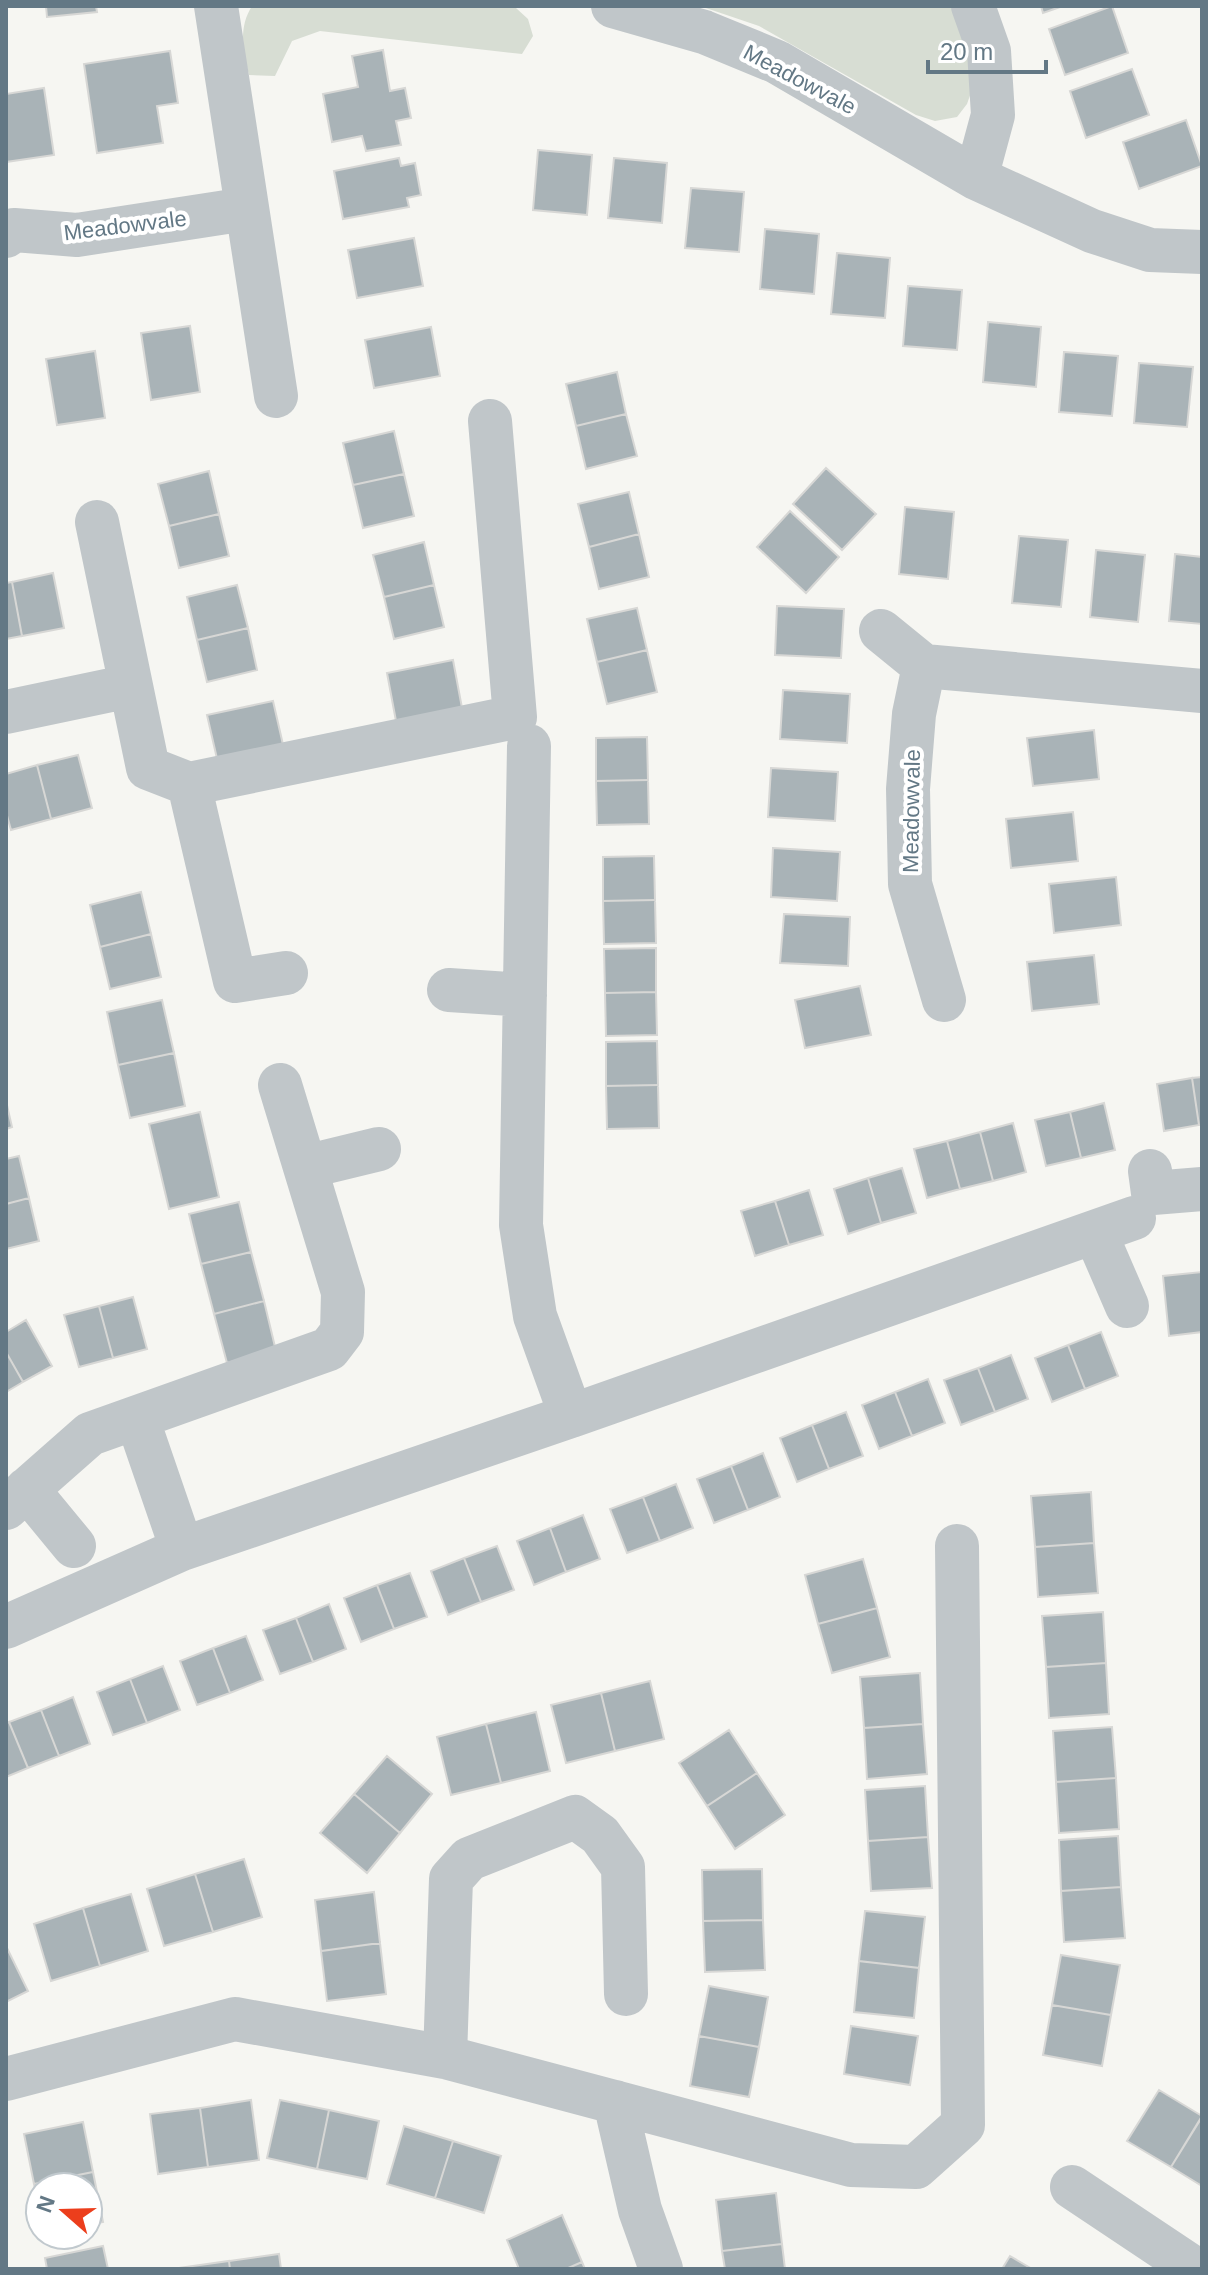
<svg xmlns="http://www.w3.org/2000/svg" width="1208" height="2275" font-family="Arial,sans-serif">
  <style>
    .green { fill: #d7ddd3 }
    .building { fill: #a9b3b7; stroke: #d7d7d5; stroke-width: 2 }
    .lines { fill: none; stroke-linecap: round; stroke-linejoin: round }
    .street { stroke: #c0c6c9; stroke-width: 44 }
    .labels { text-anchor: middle; stroke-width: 8; stroke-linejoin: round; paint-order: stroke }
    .street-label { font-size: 22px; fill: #637885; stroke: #fff }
  </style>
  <rect width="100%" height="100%" fill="#f6f6f2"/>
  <path class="green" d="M252,6L516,8L528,19L533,36L522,54L320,31L292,41L275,76L249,75C243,51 238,28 252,6Z
    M700,6H954L976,78L967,104L957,117L935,121L916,115L759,26Z"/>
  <path class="building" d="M46,6H96L97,12L47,17Z
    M1041,6H1063L1043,13Z
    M1112,6L1128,53L1065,75L1049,29Z
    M383,50L390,91L405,88L411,118L396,121L401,145L366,151L362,136L332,142L323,94L358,87L352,56Z
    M170,51L178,103L157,106L163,143L97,153L84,64Z
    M1132,69L1149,115L1086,138L1070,91Z
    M44,88L54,155L6,162V94Z
    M1186,120L1202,166L1139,189L1123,142Z
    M538,150L592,155L587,215L533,210Z
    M399,158L401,166L415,163L421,195L407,198L409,207L343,219L334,171Z
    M614,158L667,163L662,223L608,218Z
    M691,188L744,192L739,252L685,248Z
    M765,229L819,234L814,294L760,289Z
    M414,238L423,286L357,298L348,250Z
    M837,253L890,258L885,318L831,314Z
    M908,286L962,290L957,350L903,346Z
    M988,322L1041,327L1036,387L983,382Z
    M190,326L200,392L151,400L141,333Z
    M431,327L440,376L374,388L365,340Z
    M95,351L105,418L57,425L46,359Z
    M1064,352L1118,356L1112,416L1059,412Z
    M1139,363L1193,367L1187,427L1134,423Z
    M617,372L626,414L576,426L566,384Z
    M626,414L637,456L586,469L576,426Z
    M394,431L404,474L353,485L343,443Z
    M826,468L876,514L842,550L793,504Z
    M209,471L219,514L169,526L158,484Z
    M404,474L414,516L363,528L353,485Z
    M629,492L639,534L589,547L578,504Z
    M905,507L954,512L948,579L899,574Z
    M790,511L839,557L806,593L757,547Z
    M219,514L229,556L179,568L169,526Z
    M639,534L649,577L599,589L589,547Z
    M1019,536L1068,540L1061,607L1012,603Z
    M424,542L434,585L384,597L373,555Z
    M1096,550L1145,555L1138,622L1090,617Z
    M1175,554L1202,557V624L1169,621Z
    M53,573L64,628L22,636L12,582Z
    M12,582L22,636L6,639V583Z
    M237,585L248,628L197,640L187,597Z
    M434,585L444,627L394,639L384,597Z
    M777,606L844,609L841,658L775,655Z
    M637,608L647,650L597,662L587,619Z
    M248,628L257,670L207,682L197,640Z
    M647,650L657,692L607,704L597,662Z
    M453,660L462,708L396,721L387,673Z
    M783,690L850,694L847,743L780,739Z
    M273,701L284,749L218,763L207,715Z
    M1094,730L1099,779L1033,786L1027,738Z
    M647,737L648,780L596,781V738Z
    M78,755L92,808L51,819L37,765Z
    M37,765L51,819L11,830L6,812V774Z
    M771,768L838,772L835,821L768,817Z
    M648,780L649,824L597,825L596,781Z
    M1073,812L1078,861L1011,868L1006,819Z
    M773,848L840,852L837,901L771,897Z
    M654,856L655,900L603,901V857Z
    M1116,877L1121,925L1054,933L1049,884Z
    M141,892L151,934L100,947L90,905Z
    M655,900L656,943L604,944L603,901Z
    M784,914L850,917L848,966L780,963Z
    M151,934L161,977L110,989L100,947Z
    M656,948V992L605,993L604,949Z
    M1094,955L1099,1004L1032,1011L1027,962Z
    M860,986L871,1035L805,1048L795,1000Z
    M656,992L657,1035L606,1036L605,993Z
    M162,1000L174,1053L118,1065L107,1012Z
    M657,1041L658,1085L606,1086V1042Z
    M174,1053L185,1106L130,1118L118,1065Z
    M1202,1077V1125H1199L1192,1078Z
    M1192,1078L1199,1125L1164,1131L1157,1084Z
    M658,1085L659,1128L607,1129L606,1086Z
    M6,1101L12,1127L6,1129Z
    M1104,1103L1115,1150L1081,1158L1070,1112Z
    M200,1112L219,1197L169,1209L149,1124Z
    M1070,1112L1081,1158L1046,1166L1035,1120Z
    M1013,1123L1026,1172L993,1181L980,1132Z
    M980,1132L993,1181L960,1189L947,1141Z
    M947,1141L960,1189L927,1198L914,1149Z
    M19,1156L29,1198L6,1204V1159Z
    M902,1168L916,1213L881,1223L868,1178Z
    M868,1178L881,1223L848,1234L834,1189Z
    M809,1190L823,1235L789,1245L775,1201Z
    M29,1198L39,1241L6,1249V1204Z
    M775,1201L789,1245L755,1256L741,1211Z
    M239,1202L251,1252L201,1264L189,1214Z
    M251,1252L264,1301L214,1314L201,1264Z
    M1202,1272V1332L1169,1336L1163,1276Z
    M133,1297L147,1349L113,1358L99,1306Z
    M264,1301L276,1351L227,1363L214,1314Z
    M99,1306L113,1358L79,1367L64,1315Z
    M26,1320L52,1366L23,1382L6,1352V1332Z
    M1101,1332L1118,1376L1085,1389L1068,1345Z
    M1068,1345L1085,1389L1052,1402L1035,1358Z
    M6,1352L23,1382L6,1392Z
    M1011,1355L1028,1399L995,1412L978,1368Z
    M978,1368L995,1412L961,1425L944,1380Z
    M928,1379L945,1423L912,1436L895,1392Z
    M895,1392L912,1436L879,1449L862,1405Z
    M846,1412L863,1456L829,1469L812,1425Z
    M812,1425L829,1469L797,1482L780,1438Z
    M763,1453L780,1497L748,1510L731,1466Z
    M731,1466L748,1510L714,1523L697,1479Z
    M676,1484L693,1528L660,1541L643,1497Z
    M1091,1492L1094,1543L1035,1547L1031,1496Z
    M643,1497L660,1541L627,1553L610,1509Z
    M583,1515L600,1559L566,1572L550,1528Z
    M550,1528L566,1572L534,1585L517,1541Z
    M1094,1543L1098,1593L1038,1597L1035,1547Z
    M497,1546L514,1590L481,1602L464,1558Z
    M464,1558L481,1602L448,1615L431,1571Z
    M863,1559L877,1608L818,1624L805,1575Z
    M410,1573L427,1617L394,1629L377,1585Z
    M377,1585L394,1629L361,1642L344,1598Z
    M329,1604L346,1649L313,1662L296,1618Z
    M877,1608L890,1657L832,1673L818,1624Z
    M1103,1612L1106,1663L1046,1667L1042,1616Z
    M296,1618L313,1662L280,1674L263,1630Z
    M246,1636L263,1680L230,1693L213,1648Z
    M213,1648L230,1693L197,1705L180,1661Z
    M1106,1663L1109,1714L1049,1718L1046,1667Z
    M163,1666L180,1710L147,1723L130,1679Z
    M920,1673L923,1724L864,1728L860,1677Z
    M130,1679L147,1723L113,1735L97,1692Z
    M650,1681L664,1739L615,1751L601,1693Z
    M601,1693L615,1751L566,1763L551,1705Z
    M73,1697L90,1744L59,1756L41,1710Z
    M41,1710L59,1756L28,1768L9,1722Z
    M536,1712L550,1771L501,1783L486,1724Z
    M9,1722L28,1768L6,1777V1723Z
    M486,1724L501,1783L451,1795L437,1737Z
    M923,1724L927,1774L867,1779L864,1728Z
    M1112,1727L1116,1778L1056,1782L1053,1731Z
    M729,1730L757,1773L707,1806L679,1763Z
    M387,1756L432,1794L400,1833L354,1794Z
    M757,1773L785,1815L735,1849L707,1806Z
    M1116,1778L1119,1829L1059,1833L1056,1782Z
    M925,1786L928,1837L868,1841L865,1790Z
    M354,1794L400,1833L367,1873L320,1833Z
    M1118,1836L1121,1887L1061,1891L1059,1840Z
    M928,1837L932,1888L871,1891L868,1841Z
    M244,1859L262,1917L213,1932L195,1874Z
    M762,1869L763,1920L703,1921L702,1870Z
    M195,1874L213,1932L164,1946L147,1889Z
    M1121,1887L1125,1938L1064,1942L1061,1891Z
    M374,1892L380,1943L321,1951L315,1900Z
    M131,1894L148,1951L100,1966L83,1908Z
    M83,1908L100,1966L51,1981L34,1924Z
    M865,1911L925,1917L919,1968L859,1961Z
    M763,1920L765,1970L705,1972L703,1921Z
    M380,1943L386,1994L327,2001L321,1951Z
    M6,1946L28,1991L6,2002Z
    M1061,1955L1120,1965L1111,2015L1052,2005Z
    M859,1961L919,1968L914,2018L854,2012Z
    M709,1986L768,1997L759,2047L699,2036Z
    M1052,2005L1111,2015L1102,2066L1043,2055Z
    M851,2026L918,2036L910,2085L844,2074Z
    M699,2036L759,2047L749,2097L690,2086Z
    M1159,2090L1202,2116L1171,2167L1127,2141Z
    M251,2100L259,2160L208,2167L200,2108Z
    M280,2100L329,2110L317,2169L267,2158Z
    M200,2108L208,2167L158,2174L150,2114Z
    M329,2110L379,2121L367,2179L317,2169Z
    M1202,2117V2186L1171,2167Z
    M83,2122L93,2172L34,2184L24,2134Z
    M404,2126L453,2141L435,2198L387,2184Z
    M453,2141L501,2156L484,2213L435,2198Z
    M93,2172L103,2222L88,2225V2187H40V2212L34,2184Z
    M776,2193L782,2244L722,2251L716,2200Z
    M562,2215L582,2262L566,2269H519L507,2240Z
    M782,2244L785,2269H725L722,2251Z
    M103,2246L108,2269H47L45,2258Z
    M279,2254L281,2269H230L229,2261Z
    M1010,2256L1032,2269H1002Z
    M229,2261L230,2269H178V2268Z
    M582,2262L585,2269H566Z"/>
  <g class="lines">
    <path class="street" d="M216,6L276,396
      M613,6L704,32L777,62L976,178L1092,231L1150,250L1202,252
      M973,6L989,51L993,115L976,178
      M6,236L14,230L77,235L246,209
      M97,522L148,768L189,784L235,981L286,973
      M881,631L924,666L1202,691
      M924,666L914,714L908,789L910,884L944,1000
      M6,712L130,686
      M529,746L521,1225L535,1316L571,1416L1134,1218
      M189,784L515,717L490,421
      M449,990L525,995
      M305,1167L379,1149
      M1150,1171L1153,1193L1202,1189
      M1095,1232L1127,1306
      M27,1489L74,1546
      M6,1508L90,1434L329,1349L342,1332L343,1292L280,1085
      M182,1549L571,1416
      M6,1627L182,1549L137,1418
      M445,2057L851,2165L916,2167L963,2125L957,1546
      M6,2079L235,2019L445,2057L451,1879L469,1859L575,1817L600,1835L623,1867L626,1994
      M615,2102L640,2210L661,2269
      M1072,2187L1195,2269"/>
  </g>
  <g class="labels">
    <g class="street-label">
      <text transform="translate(800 79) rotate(28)" y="8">Meadowvale</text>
      <text transform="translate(125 225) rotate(-7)" y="8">Meadowvale</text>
      <text transform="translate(911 811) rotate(-89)" y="8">Meadowvale</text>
    </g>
  </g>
  <rect width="1208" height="2275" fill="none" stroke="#637885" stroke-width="16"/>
  <g transform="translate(64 2211) rotate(290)"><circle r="38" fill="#ffffff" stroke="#c1c9ce" stroke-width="2"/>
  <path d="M0-6L14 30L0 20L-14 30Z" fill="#ec3e1c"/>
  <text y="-12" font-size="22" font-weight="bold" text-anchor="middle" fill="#637885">N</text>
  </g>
  <path d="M928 60v12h118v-12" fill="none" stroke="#637885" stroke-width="4"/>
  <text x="940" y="60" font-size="24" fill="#637885" stroke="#ffffff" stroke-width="6" paint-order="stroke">20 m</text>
</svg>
